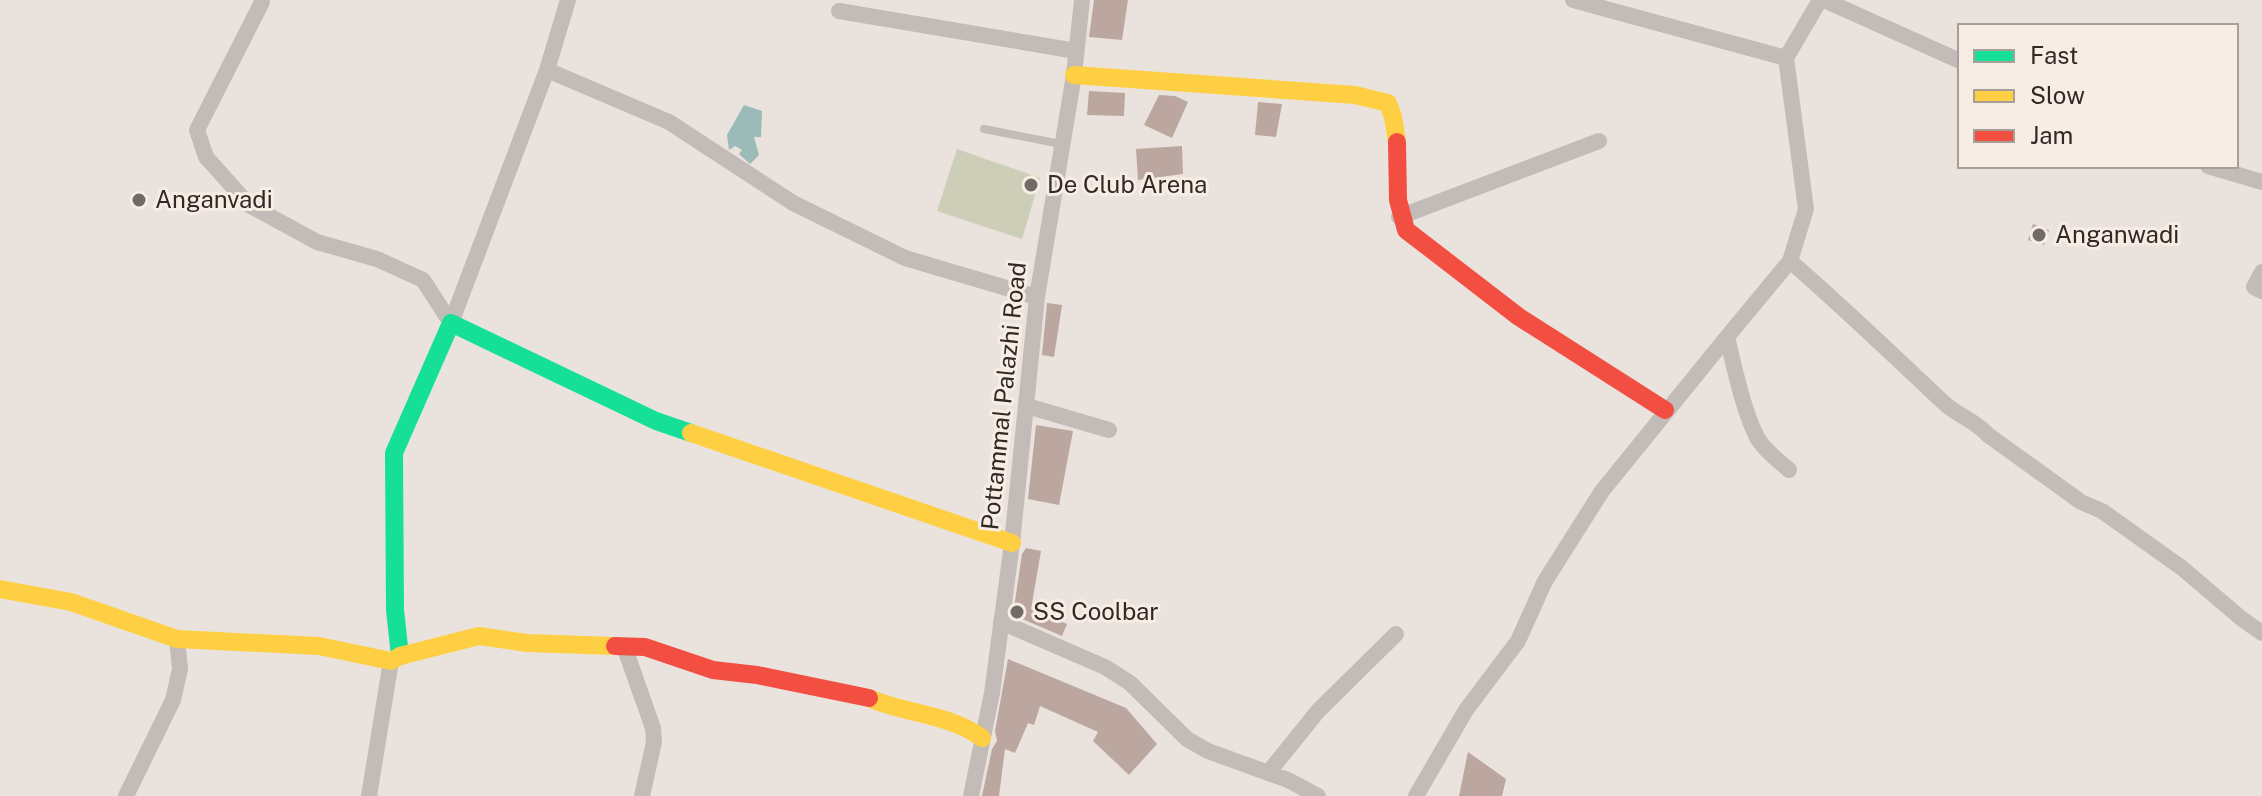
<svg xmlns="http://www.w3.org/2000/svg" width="2262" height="796" font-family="'Public Sans',sans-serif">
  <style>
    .green { fill: #ccceb8 }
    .water { fill: #9bbbb8 }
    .building { fill: #bca6a0 }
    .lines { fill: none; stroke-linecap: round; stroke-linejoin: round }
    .lane { stroke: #c2bbb7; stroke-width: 8 }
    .street { stroke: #c2bbb7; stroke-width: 16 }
    .fast { stroke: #16e098; stroke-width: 18 }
    .slow { stroke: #ffcf43; stroke-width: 18 }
    .jam { stroke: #f24e42; stroke-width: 18 }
    .poi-dot { fill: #726a66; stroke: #f7ede4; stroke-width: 3 }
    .labels { text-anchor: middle; stroke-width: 6; stroke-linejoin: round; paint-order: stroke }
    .poi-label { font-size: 24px; fill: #322926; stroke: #f7ede4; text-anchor: start }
    .street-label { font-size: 24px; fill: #322926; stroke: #f7ede4 }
  </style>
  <rect width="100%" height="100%" fill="#eae3dd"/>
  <path class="green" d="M957,149L1040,178L1022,239L937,211Z"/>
  <path class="water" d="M744,105L762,111L761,137H754L759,155L750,164L739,154L742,150L735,146L729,150L727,135Z"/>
  <path class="building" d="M1094,0H1128L1122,40L1089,37Z
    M1089,91L1125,93L1124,116L1087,115Z
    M1159,95L1175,96L1188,102L1172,138L1144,125Z
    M1258,102L1282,104L1276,137L1255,135Z
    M1182,146L1183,174L1138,180L1136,149Z
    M2033,224L2049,230L2044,245L2028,240Z
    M1047,303L1062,305L1054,357L1042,355Z
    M1036,425L1073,431L1059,505L1028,499Z
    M1026,548L1041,551L1031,609L1067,624L1062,636L1013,615L1022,554Z
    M1008,659L1126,708L1157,744L1129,775L1093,741L1098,732L1040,706L1034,725L1028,723L1015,753L1005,749L999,796H982L992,749L997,741L995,731Z
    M1468,752L1506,779L1502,796H1459Z"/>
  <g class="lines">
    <path class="lane" d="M984,129L1061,144"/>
    <path class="street" d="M568,0L547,70L669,122L793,203L905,258L1037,297
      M1573,0L1786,58L1820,0
      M1824,0L1960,61
      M262,2L197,130L206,157L249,205L317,242L377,259L423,280L451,323L547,70
      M839,11L1076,51
      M1786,58L1806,209L1790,261
      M2208,166L2262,182
      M1399,217L1599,141
      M2262,272L2254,287L2262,291
      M1727,337L1790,261C1843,307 1893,355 1944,403C1958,416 1975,420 1988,435L2081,502L2102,511L2182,568L2242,619L2262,633
      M1027,406L1109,430
      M1001,622L1105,667L1130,683L1187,739L1208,751L1288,780L1318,796
      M624,646L653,728L654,742L642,796
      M1268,773L1318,711L1396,634
      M126,796L173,700L180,669L177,639
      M369,796L391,661
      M971,796L992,693L1012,543L1037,297L1074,75L1082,0
      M1416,796L1466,710L1518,641L1545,581L1602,491L1727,337C1734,366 1744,414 1758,439C1766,452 1778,460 1789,470"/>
    <path class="fast" d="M400,656L395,610L394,453L451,323L656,421L691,433"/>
    <path class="slow" d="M1074,75L1355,95L1388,103L1393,117L1397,142
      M691,433L1012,543
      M0,589L71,602L177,639L319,646L391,661L400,656L479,636L527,643L615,646
      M869,698C905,714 950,714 982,738"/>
    <path class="jam" d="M1397,142L1398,200L1406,230L1519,317L1665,410
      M615,646L645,647L713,670L757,675L869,698"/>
  </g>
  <g class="poi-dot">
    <circle cx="1031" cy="185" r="8"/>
    <circle cx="139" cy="200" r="8"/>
    <circle cx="2039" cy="235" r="8"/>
    <circle cx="1017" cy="612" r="8"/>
  </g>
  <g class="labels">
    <g class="poi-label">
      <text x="1047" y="193">De Club Arena</text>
      <text x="155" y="208">Anganvadi</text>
      <text x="2055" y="243">Anganwadi</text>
      <text x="1033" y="620">SS Coolbar</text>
    </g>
    <g class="street-label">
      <text transform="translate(1004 396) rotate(-84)" y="8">Pottammal Palazhi Road</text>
    </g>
  </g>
  <rect x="1958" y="24" width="280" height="144" fill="#f7ede4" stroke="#a89f98" stroke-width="2"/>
  <rect x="1974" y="50" width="40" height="12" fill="#16e098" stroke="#a89f98" stroke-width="2"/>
  <text x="2030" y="64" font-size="24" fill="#322926">Fast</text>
  <rect x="1974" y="90" width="40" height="12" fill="#ffcf43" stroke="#a89f98" stroke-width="2"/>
  <text x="2030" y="104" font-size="24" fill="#322926">Slow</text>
  <rect x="1974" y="130" width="40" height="12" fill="#f24e42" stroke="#a89f98" stroke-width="2"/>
  <text x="2030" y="144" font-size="24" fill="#322926">Jam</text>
</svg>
